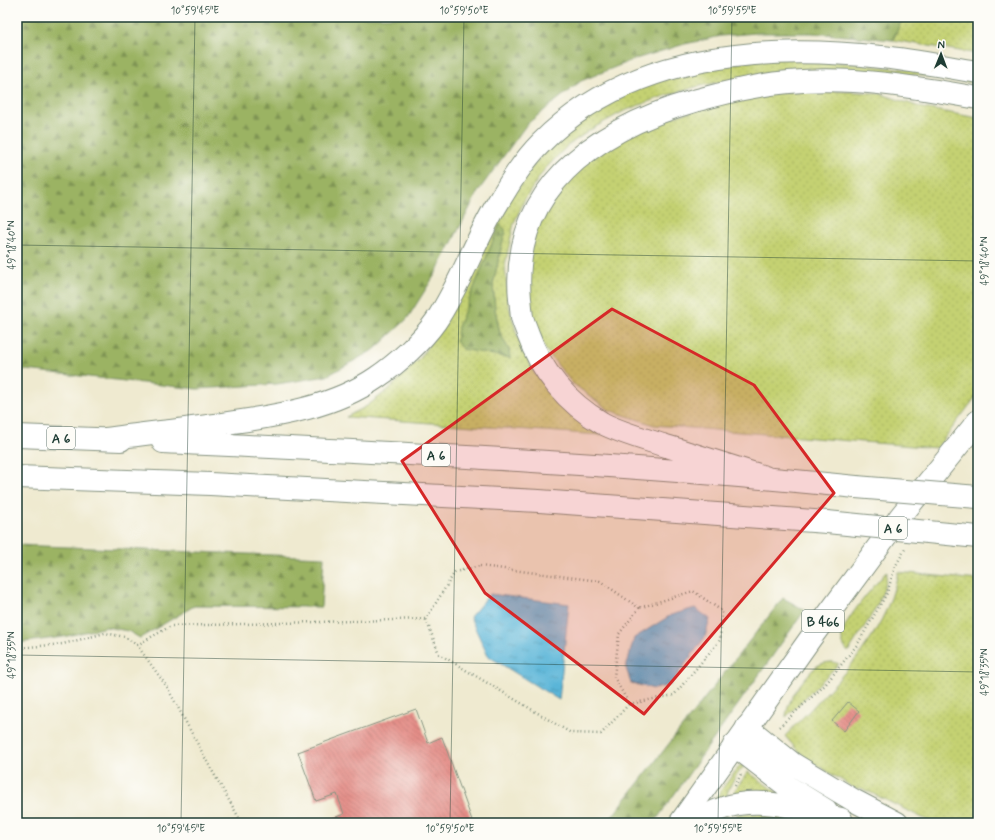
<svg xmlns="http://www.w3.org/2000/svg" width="995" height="840" font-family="Mynerve,sans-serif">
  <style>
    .grass { fill: url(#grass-dots); stroke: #728753; fill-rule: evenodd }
    .forest { fill: url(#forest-firs); stroke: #5d784c }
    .water { fill: url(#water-ripples); stroke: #3c7986 }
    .building { fill: url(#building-back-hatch) }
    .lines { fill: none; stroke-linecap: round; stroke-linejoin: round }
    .primary-casing { stroke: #879482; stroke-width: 24 }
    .highway-casing { stroke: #879482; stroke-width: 24 }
    .path { stroke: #879482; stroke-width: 2.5; stroke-dasharray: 1 3; stroke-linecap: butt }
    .primary { stroke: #fff; stroke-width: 22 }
    .highway { stroke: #fff; stroke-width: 22 }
    .highway-bridge-casing { stroke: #879482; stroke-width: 24; stroke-linecap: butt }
    .highway-bridge { stroke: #fff; stroke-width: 22 }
    .marked { fill: #d62828; fill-opacity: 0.2; stroke: #d62828; stroke-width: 3; stroke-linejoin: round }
    .ticks { fill: none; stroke: #1f3d34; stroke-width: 1; stroke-opacity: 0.45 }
    .labels { text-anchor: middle; stroke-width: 4; stroke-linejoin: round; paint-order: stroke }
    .shield { fill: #fdfcf7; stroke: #62766e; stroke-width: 1 }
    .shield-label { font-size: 13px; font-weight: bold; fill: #1f3d34 }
    .neatline { fill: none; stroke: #1f3d34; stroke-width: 1.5 }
    .ticks-label { font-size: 10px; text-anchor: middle; fill: #1f3d34 }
  </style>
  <defs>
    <pattern id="grass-dots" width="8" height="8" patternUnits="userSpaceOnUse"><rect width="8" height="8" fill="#c4d172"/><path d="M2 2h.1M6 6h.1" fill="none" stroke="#a8b463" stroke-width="1.8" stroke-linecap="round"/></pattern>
    <pattern id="forest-firs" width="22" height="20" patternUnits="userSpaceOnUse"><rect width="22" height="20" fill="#9bb364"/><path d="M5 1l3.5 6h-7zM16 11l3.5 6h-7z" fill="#7e9353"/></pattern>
    <pattern id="water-ripples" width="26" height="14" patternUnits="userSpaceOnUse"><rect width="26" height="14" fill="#5ab5d8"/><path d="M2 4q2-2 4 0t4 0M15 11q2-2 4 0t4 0" fill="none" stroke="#4a94b0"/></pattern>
    <pattern id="building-back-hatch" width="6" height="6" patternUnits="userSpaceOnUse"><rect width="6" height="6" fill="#e48c86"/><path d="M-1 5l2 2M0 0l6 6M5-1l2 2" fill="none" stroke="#b8746e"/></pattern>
  </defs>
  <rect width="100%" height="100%" fill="#fdfcf7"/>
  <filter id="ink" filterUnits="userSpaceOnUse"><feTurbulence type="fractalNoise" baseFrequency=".025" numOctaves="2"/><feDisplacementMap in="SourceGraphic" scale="8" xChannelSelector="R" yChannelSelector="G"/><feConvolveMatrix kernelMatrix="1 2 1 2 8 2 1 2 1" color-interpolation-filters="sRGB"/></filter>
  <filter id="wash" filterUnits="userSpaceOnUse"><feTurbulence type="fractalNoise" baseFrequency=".012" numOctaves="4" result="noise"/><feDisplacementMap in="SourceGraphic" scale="16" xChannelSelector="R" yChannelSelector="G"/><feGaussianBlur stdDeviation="0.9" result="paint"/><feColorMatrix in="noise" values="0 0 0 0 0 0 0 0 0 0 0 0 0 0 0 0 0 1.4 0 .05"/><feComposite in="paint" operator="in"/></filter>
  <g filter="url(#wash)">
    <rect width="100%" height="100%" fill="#efead0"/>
    <path class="grass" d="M903,17H978V54L893,40Z
      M781,56L978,77V83L917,75L846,70L779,71L699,86L655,99L622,112L595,127L568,145L544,170L525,199L514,223L505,265L508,302L517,335L533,371L569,412L601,435L346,417L367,406L388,390L421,357L437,331L505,200L562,129L660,76ZM500,224L505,234L502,244L493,284L495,309L500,333L509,350L458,327Z
      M814,90L878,93L923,108L978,118V394L937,448L654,425L609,410L572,383L545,349L528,304L527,254L537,223L579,164L643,126L747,95Z
      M887,571C887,598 862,629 848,652C844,647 841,642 842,635C844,619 876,584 887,571Z
      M898,572L978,580V823H933L861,788L856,789L810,761L797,750L785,736C830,688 886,640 898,572Z
      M833,662L839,664L786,717C787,700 804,677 817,666C822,663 827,662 833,662Z
      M741,764L744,766C735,777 727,787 726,801L705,811Z
      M748,772L789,801L733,800L735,790Z
      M782,813L811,823H737V814Z"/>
    <path class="forest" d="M17,17H903L893,40L812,33H756L721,36L685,44L635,59L581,81L527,124L479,190L436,273L407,319L375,349L327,376L277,384L197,389L17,369Z
      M500,224L505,229V234L502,244L493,284L495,309L500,333L509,350L510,358L462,349L456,341L458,327Z
      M17,545L324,557L321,607L194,606L140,638L128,631L106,627L63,637L17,643Z
      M783,598L805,610L654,823H607Z"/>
    <path class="water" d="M490,594L569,604L559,700L488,656L470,617Z
      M695,608L710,619L705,637L670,685L654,689L631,683L626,668L634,638L671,615Z"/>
    <g id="blocks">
      <path class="building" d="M848,702L859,711L844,731L832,721Z
        M416,709L428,743L442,737L473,823H320L344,814L337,794L316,801L298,752Z"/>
    </g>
  </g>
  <g filter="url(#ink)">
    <use href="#blocks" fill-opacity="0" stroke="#879482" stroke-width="1"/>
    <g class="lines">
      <g class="primary-casing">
        <path id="primary" d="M680,823L810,639L900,517L978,421"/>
      </g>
      <g class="highway-casing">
        <path id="highway" d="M17,436L121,440
          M106,439C148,433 191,429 234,422C283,415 335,406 376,378C397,364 422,341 436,321C460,285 474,243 496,206C509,184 523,161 541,143C629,54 763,44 881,57C913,60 946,67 978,72
          M163,442C395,453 626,463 856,487
          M17,477L210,484L539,501L827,522
          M765,477C732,467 699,456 666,446C644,439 621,433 602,423C567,403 541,371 528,334C526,328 523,322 522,317C521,311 521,304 520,299C509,177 615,119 717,95C740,89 765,84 789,82C852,76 916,87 978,98
          M958,535L978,537
          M747,727L793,764L855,801L897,823
          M734,745L787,786L826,810
          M697,823C740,787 794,808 841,819"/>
      </g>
      <path class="path" d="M480,566L600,581L639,608L619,634L614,677L629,704L601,734L571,733L439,654L426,619L455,572Z
        M137,645L171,626L426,619
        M17,648L63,644L105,633L125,637L137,645L167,687L210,767L242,823
        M629,704L674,695L720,640L722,611L693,591L639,608
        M779,727L825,685L857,645L887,593L895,567L905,549
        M735,786L741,774"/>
      <use href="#primary" class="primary"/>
      <use href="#highway" class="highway"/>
      <g class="highway-bridge-casing">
        <path id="highway-bridge" d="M856,487L978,497
          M827,522L958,535"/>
      </g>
      <use href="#highway-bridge" class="highway-bridge"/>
    </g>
  </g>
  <path class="marked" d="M612,309L754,385L834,493L644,714L485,593L402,461Z"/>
  <path class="ticks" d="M17,245L978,261M17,655L978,672M181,823L195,17M450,823L464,17M718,823L732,17"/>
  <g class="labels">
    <g class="shield">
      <rect x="47" y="427" width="28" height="22" rx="3"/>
      <rect x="422" y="444" width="28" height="22" rx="3"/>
      <rect x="879" y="517" width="28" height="22" rx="3"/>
      <rect x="802" y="610" width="42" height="22" rx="3"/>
    </g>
    <g class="shield-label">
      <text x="61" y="443">A 6</text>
      <text x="436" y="460">A 6</text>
      <text x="893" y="533">A 6</text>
      <text x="823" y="626">B 466</text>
    </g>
  </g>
  <rect width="995" height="840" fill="none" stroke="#fdfcf7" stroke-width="44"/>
  <g transform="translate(941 54) rotate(1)" stroke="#fdfcf7" stroke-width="3" paint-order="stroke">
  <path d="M0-3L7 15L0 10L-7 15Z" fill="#1f3d34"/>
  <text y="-6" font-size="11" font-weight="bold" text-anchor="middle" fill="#1f3d34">N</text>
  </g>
  <rect x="22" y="22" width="951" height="796" class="neatline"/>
  <g class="ticks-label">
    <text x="195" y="14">10°59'45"E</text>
    <text x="464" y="14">10°59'50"E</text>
    <text x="732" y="14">10°59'55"E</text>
    <text transform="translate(11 245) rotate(-90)" y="4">49°18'40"N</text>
    <text transform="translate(984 261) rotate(-90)" y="4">49°18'40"N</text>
    <text transform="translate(11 655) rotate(-90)" y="4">49°18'35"N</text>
    <text transform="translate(984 672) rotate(-90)" y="4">49°18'35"N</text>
    <text x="181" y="832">10°59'45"E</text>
    <text x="450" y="832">10°59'50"E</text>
    <text x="718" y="832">10°59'55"E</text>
  </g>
</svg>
